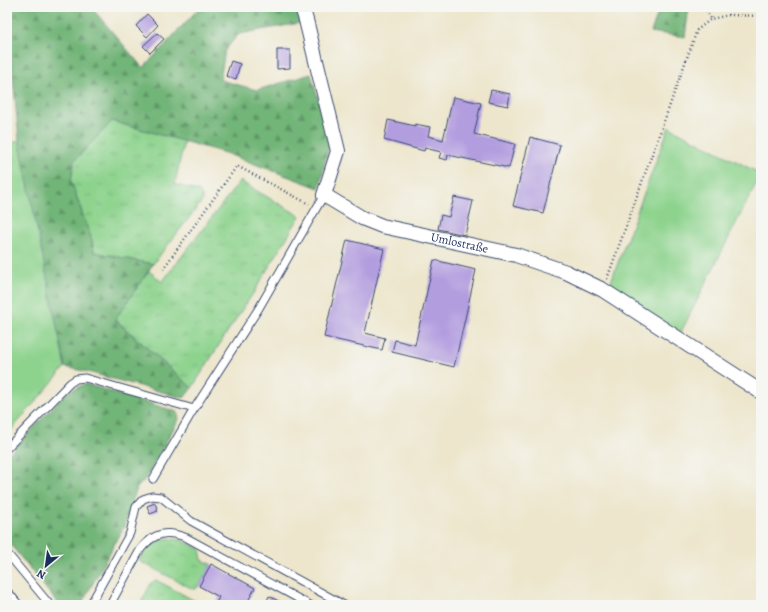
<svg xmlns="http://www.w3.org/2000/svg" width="768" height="612" font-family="Alegreya,serif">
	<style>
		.grass { fill: url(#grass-tufts); stroke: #548176 }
		.forest { fill: url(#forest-firs); stroke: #46726b }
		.green { fill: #8dd38d; stroke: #548176 }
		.building { fill: #b29ddf }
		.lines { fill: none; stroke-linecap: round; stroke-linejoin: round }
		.service-casing { stroke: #3a4a6e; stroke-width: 9 }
		.minor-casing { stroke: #3a4a6e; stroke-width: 16 }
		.path { stroke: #3a4a6e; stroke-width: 2.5; stroke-dasharray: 1 3; stroke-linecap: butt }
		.service { stroke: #fff; stroke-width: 7 }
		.minor { stroke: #fff; stroke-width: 14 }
		.labels { text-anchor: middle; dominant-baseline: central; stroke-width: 3; stroke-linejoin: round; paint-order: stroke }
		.street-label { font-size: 12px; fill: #1b2f5e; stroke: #f6f6f2 }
	</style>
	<defs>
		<pattern id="grass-tufts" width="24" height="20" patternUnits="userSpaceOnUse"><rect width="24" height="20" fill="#8dd38d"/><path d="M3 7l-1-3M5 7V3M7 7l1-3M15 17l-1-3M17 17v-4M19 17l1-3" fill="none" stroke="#79b57c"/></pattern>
		<pattern id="forest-firs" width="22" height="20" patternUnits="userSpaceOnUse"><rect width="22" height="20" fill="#72b578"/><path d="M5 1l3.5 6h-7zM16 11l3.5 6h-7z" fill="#5d9466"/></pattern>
	</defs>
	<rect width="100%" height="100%" fill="#f6f6f2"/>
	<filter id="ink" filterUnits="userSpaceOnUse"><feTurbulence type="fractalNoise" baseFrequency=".025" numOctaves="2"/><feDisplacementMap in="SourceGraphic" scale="8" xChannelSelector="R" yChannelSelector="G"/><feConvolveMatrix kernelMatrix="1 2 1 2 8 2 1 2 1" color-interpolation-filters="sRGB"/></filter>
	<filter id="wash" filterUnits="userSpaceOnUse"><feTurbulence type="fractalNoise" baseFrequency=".012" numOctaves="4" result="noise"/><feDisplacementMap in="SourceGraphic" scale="16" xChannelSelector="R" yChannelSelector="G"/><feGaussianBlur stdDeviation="0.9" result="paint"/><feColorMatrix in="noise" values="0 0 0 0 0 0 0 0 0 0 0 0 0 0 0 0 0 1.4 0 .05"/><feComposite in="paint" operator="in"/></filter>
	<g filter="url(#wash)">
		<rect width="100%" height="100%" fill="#ede6cc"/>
		<g class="grass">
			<polygon points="112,121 184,141 175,184 200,192 203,200 153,264 94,252 92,241 71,181 74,161"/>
			<polygon points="240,181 300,216 254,292 226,334 192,388 115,319 149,271 162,282"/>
			<path d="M168,538l13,2 19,9 2,11 9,4 -12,22 -3,3h-3l-54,-28c6,-13 15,-20 29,-23z"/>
			<polygon points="156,580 197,602 200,605 140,605 151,583"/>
		</g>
		<g class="forest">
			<polygon points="7,7 91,7 143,68 200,7 295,7 300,23 239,34 225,50 220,80 257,90 311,74 330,141 319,188 225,153 112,121 74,161 71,181 92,241 94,252 153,264 115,320 192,388 184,398 84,371 65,367 19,140 10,47 7,48"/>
			<polygon points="660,7 689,7 685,37 651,32"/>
			<polygon points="85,384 168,409 177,412 179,419 146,478 137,488 131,505 125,525 81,605 59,605 7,540 7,456 66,393"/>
		</g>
		<g class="green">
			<polygon points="669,127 761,174 680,334 613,291 610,284"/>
			<polygon points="19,140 65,367 7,435 7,146"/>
		</g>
		<g id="blocks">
			<g class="building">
				<polygon points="147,14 158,25 147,37 136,26"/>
				<polygon points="157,33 164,39 150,53 143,46"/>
				<polygon points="277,50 290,50 290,68 277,69"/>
				<polygon points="231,61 240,64 236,79 226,76"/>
				<polygon points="491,90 510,94 508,106 488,102"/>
				<polygon points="453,97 481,103 474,134 515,144 509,168 448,155 447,160 439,158 441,152 425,148 424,151 384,140 388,120 415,126 415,124 430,127 428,136 443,140"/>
				<polygon points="530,137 560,145 543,213 513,206"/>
				<polygon points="454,197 473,201 465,235 438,229 441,215 449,217"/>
				<polygon points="347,240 384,249 365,333 385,338 382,350 324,337"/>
				<polygon points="434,260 476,270 454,367 392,352 395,340 415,345"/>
				<polygon points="155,503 158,511 150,514 147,506"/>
				<polygon points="211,564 255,588 246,605 215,605 219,597 199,586"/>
				<polygon points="269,596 286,605 265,605"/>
			</g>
		</g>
	</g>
	<g filter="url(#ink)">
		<use href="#blocks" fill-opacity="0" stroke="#3a4a6e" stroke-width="1"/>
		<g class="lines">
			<g class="service-casing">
				<g id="service">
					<polyline points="7,448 70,383 76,379 85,378 194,409"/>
					<polyline points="153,479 194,409 259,308 324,195"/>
					<polyline points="7,553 50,605"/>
					<polyline points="7,591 19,605"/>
					<polyline points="90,605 130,533 136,507 143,499 152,496 161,497 191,521 344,605"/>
					<path d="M110,605l30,-55c14,-18 27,-20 47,-12l123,67"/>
				</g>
			</g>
			<g class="minor-casing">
				<g id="minor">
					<path id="s1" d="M302,7l4,13 32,131 -14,44 38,23 20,8 134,29 50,17 37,18 158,102"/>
				</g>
			</g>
			<g class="path">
				<polyline points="704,7 711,19"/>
				<polyline points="163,269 237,166 309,204"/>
				<polyline points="607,279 697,30 711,19 729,15 761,16"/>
			</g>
			<use href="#service" class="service"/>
			<use href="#minor" class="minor"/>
		</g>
	</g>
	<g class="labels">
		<g class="street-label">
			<text stroke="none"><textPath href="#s1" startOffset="340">Umlostraße</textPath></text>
		</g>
	</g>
	<rect width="768" height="612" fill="none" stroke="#f6f6f2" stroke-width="24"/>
	<g transform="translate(46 566) rotate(209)" stroke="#f6f6f2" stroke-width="3" paint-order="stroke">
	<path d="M0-3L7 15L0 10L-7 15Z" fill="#1b2f5e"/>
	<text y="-6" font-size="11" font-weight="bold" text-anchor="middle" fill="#1b2f5e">N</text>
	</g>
</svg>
